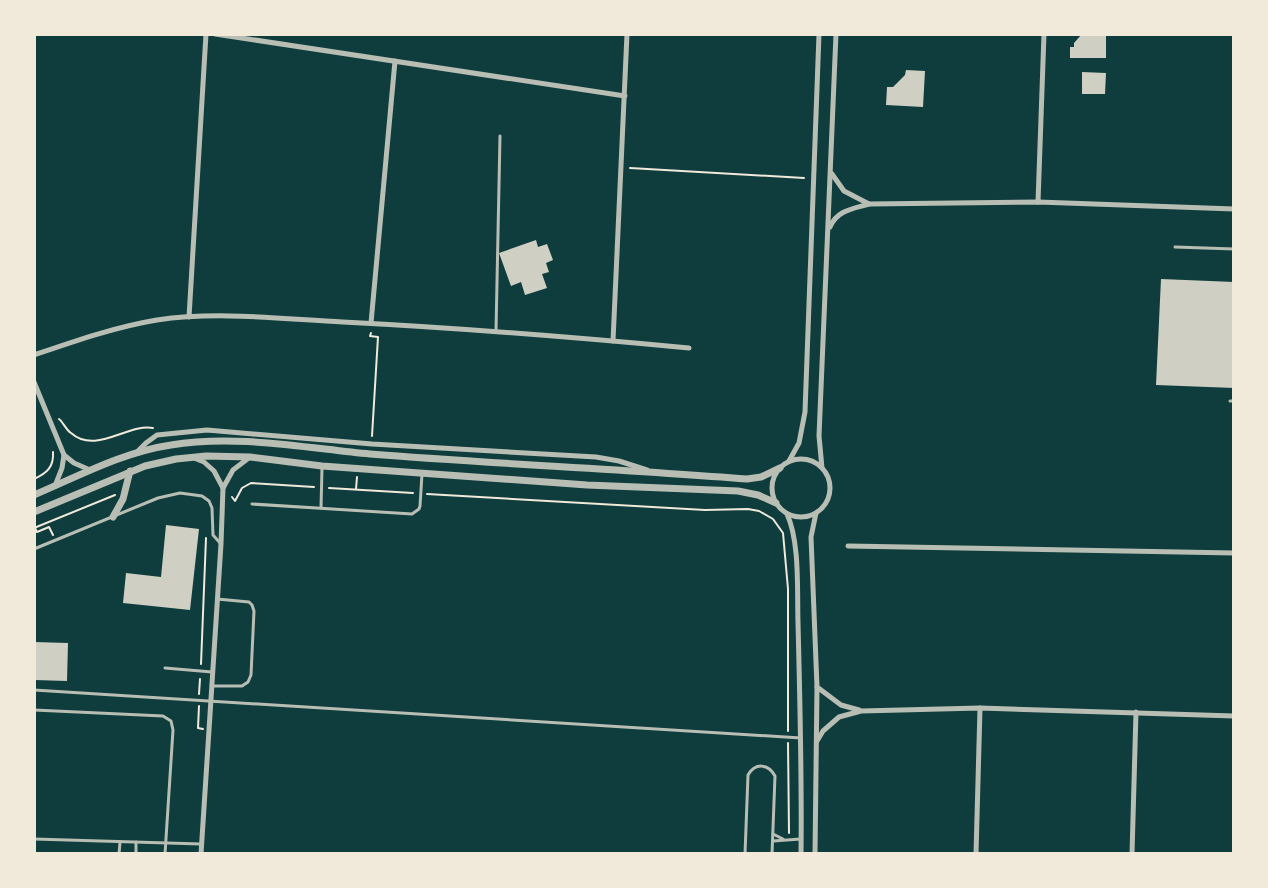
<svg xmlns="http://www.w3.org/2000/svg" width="1268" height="888" font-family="Arial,sans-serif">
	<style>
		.building { fill: #cfcfc3 }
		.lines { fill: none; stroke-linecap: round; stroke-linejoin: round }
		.path { stroke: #f1e9da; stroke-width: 2 }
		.service { stroke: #b8beb3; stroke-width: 3 }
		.minor { stroke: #b8beb3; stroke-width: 5 }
		.tertiary { stroke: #b8beb3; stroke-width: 7 }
	</style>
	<rect width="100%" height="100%" fill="#0f3d3e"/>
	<g class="building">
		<polygon points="1082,34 1106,34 1106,58 1070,58 1070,47 1074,47 1074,43"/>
		<polygon points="906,70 925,71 923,107 886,105 887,87 893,87 905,75"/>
		<polygon points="1082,72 1106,73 1105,94 1082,94"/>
		<polygon points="536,240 538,247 547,244 553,260 546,263 549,272 542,274 547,288 525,295 521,282 511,286 499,253"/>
		<polygon points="1161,279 1234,282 1234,388 1156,385"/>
		<polygon points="166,525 199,529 190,610 123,603 126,573 161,577"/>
		<polygon points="34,642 68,643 67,681 34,680"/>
	</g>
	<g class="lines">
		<g class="path">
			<polyline points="630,168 804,178"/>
			<polyline points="371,333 370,336 378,337 372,436"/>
			<path d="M59,419c4,3 7,11 12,14 25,22 57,-10 82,-5"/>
			<path d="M34,479c13,-6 20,-12 19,-27"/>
			<polyline points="329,488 413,493"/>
			<polyline points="356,489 357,477"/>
			<polyline points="427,494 705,510 748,509 759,511 773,519 783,533 788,589 788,731"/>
			<polyline points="232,497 235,501 242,488 251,483 314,487"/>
			<polyline points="34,526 37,532 49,527 53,535"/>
			<polyline points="34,528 115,495"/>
			<polyline points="201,664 206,538"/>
			<polyline points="199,694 200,679"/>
			<polyline points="199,706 198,728 203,729"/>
			<polyline points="788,743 789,833"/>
		</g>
		<g class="service">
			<polyline points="1175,247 1234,249"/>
			<polyline points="496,331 500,136"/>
			<polyline points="1230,401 1234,401"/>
			<polyline points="252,504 412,514 419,509 420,506 422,474"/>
			<polyline points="321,508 322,468"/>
			<polyline points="34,549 158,498 180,493 202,496 209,501 212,508 213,535 221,544"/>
			<polyline points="165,668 212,672"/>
			<polyline points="213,686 242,686 248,682 251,675 254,611 252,605 249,602 217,599"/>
			<polyline points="34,690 801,738"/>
			<polyline points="34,710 163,716 171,721 173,730 165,854"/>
			<polyline points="773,834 783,839"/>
			<polyline points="34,839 201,844"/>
			<polyline points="773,841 801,839"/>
			<polyline points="119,854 120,842"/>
			<polyline points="136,854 136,842"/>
			<path d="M745,854l3,-79c7,-12 20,-12 27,1l-3,78"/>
		</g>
		<g class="minor">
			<polyline points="215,34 625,96"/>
			<polyline points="832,174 844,191 869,204"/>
			<polyline points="1038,202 1044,34"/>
			<path d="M830,227c7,-17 23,-18 39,-23l169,-2 196,7"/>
			<polyline points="189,317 206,34"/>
			<polyline points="371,323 395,61"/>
			<polyline points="613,341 627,34"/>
			<path d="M34,355c41,-14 81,-28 123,-35 61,-9 125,-1 186,2 116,6 231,15 346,26"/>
			<polyline points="34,382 64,455 74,463 90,470"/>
			<polyline points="136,453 146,443 157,435 207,430 372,444 596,457 619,461 647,470"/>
			<polyline points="194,458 204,462 214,471 223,488 221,544 201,854"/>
			<circle cx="801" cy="488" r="29"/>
			<polyline points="789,461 799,443 805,412 819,34"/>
			<polyline points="822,468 819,436 836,34"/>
			<polyline points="55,486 62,468 64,455"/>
			<polyline points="223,488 233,470 250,457"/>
			<path d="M787,514c13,28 10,77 11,109 2,77 4,154 3,231"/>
			<polyline points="848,546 1234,553"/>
			<polyline points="817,687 841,705 859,710"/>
			<polyline points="817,741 823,731 839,717 861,711 980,708 1234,716"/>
			<polyline points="815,854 817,687 811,537 816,513"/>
			<polyline points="976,854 980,708"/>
			<polyline points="1132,854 1136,712"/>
		</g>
		<g class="tertiary">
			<path d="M34,495c45,-19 89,-43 137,-50 64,-11 135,3 199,9 126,10 252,15 377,25l14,-2 19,-9"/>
			<polyline points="34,512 145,466 176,459 206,456 250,457 322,466 587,485 738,491 758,495 776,503"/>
			<polyline points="113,517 123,499 130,471"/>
		</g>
	</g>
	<rect width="1268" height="888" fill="none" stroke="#f1e9da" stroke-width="72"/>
</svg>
